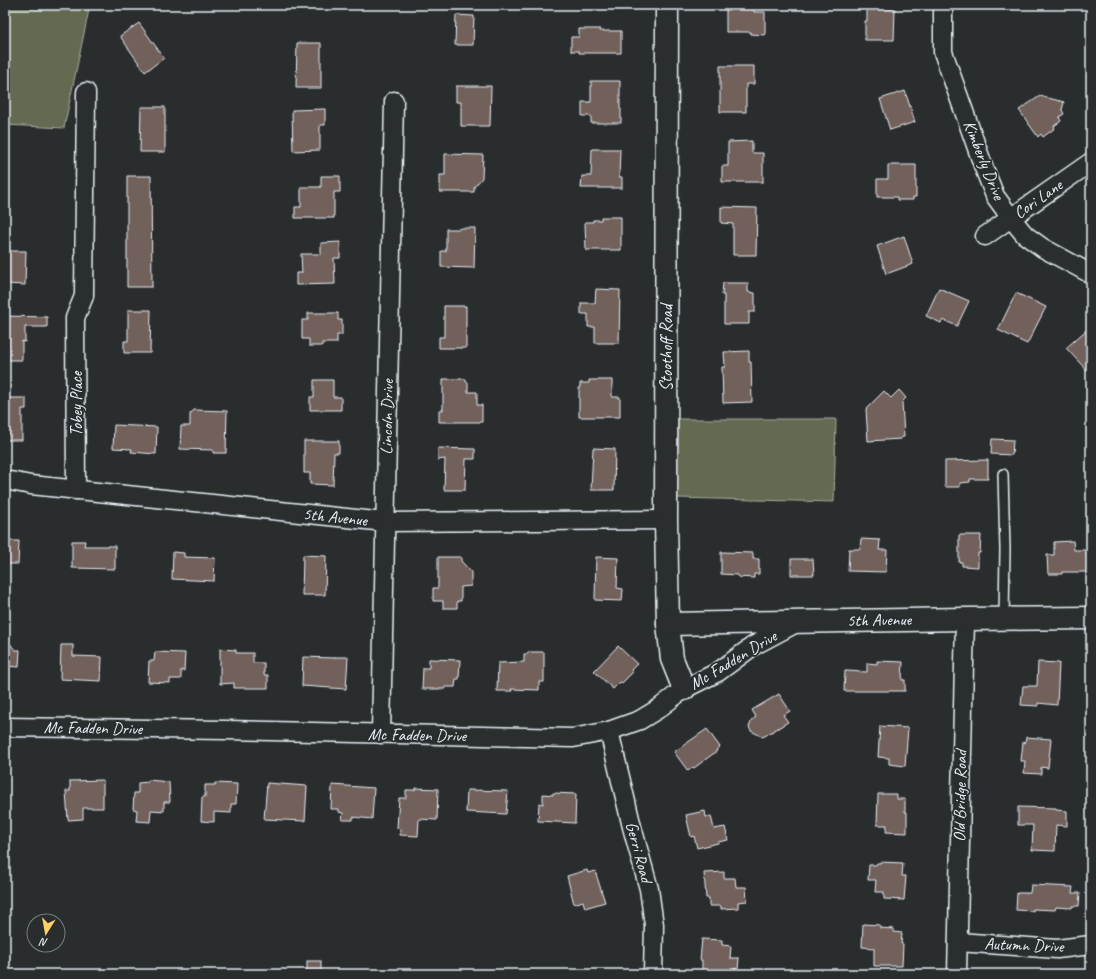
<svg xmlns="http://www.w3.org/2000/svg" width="1096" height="979" font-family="Caveat,sans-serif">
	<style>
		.green { fill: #646b51; stroke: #a6aea4 }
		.building { fill: #72605a; stroke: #e8f1f8 }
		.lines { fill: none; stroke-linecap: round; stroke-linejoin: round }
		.lane-casing { stroke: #e8f1f8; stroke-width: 12 }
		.street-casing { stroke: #e8f1f8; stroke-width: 21 }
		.secondary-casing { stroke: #e8f1f8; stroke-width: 25 }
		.lane { stroke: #2a2d2e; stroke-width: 9 }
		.street { stroke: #2a2d2e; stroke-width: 18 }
		.secondary { stroke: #2a2d2e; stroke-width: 22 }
		.labels { text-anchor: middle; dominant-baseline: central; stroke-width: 3.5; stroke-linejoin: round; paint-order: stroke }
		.street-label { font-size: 17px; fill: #e8f1f8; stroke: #2a2d2e }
	</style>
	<rect width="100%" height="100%" fill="#2a2d2e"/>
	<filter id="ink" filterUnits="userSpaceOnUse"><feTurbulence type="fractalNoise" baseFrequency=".025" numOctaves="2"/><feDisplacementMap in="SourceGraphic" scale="8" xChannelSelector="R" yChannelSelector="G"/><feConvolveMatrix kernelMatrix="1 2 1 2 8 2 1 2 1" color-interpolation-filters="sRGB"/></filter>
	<g filter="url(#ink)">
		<g class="green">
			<polygon points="5,5 90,5 64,128 5,125"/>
			<polygon points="678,419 836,419 834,502 677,498"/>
		</g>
		<g class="building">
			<polygon points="726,5 754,5 754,12 765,12 765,35 751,34 751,32 726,32"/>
			<polygon points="867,8 895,8 894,40 865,40 865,21 867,21"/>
			<polygon points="456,15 474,16 473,45 455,45"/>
			<polygon points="139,23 164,58 145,72 120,36"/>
			<polygon points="579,29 600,29 600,31 621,31 621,53 579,53 579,51 571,51 571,37 579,37"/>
			<polygon points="297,43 321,43 321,88 296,88"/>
			<polygon points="720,66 754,66 754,84 746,84 746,112 720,112"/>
			<polygon points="591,81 620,81 620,109 621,109 621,123 591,123 591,116 582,116 582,102 591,102"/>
			<polygon points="456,86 491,86 490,126 461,126 461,102 456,102"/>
			<polygon points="905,91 915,122 890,130 880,99"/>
			<polygon points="1040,96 1064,102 1062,110 1064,114 1059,117 1061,121 1054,126 1055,128 1043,137 1041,134 1038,137 1019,110"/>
			<polygon points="141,107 165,107 165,152 140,152"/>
			<polygon points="325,109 325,125 320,125 320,150 293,151 292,110"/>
			<polygon points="752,141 752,153 763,153 763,182 722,182 722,166 728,166 728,142"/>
			<polygon points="592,149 620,149 619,177 622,177 622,188 581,188 582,176 591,176"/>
			<polygon points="445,154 483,155 482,178 474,187 474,192 440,192 440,175 445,175"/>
			<polygon points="888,165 916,165 916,197 913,197 913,200 897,200 897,197 877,197 877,179 888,179"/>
			<polygon points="127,176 151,176 152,287 127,287"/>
			<polygon points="321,176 340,176 340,192 334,192 334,218 295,218 295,207 301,207 301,187 321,187"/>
			<polygon points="721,207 757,208 756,255 733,255 733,224 721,223"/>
			<polygon points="601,217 621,217 621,250 586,250 585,222 593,222 593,220 601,220"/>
			<polygon points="461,228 475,228 474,268 441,267 441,251 446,251 446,229 459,229"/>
			<polygon points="904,236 913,264 886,274 877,246"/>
			<polygon points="340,242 340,258 334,258 335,284 296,285 296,273 302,273 301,254 321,254 321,243"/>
			<polygon points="5,251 26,251 25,285 5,284"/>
			<polygon points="723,283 748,283 748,292 755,293 755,312 749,312 749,324 724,324 724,295 722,295"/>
			<polygon points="939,288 969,301 957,326 943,320 941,323 926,316"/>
			<polygon points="596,289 620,290 619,343 595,343 595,327 588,327 588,314 581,314 581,303 595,303"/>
			<polygon points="1016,293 1046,307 1027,344 998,330"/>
			<polygon points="444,306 466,306 466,348 439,348 439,337 444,337"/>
			<polygon points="128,310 151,310 150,353 124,353 124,341 128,341"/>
			<polygon points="308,313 338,313 338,320 342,320 342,335 337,335 337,343 322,343 322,346 309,346 309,339 302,339 302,320 308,320"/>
			<polygon points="5,316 47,317 47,327 25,327 25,342 22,341 22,360 5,360"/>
			<polygon points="1091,326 1091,375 1066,348"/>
			<polygon points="749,351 749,362 751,362 752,402 723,403 722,367 725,367 724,352"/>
			<polygon points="443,379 466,379 466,382 468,382 468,392 477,392 477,405 482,405 482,422 439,422 439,410 443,410"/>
			<polygon points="314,380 333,380 333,397 341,397 341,410 310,410 310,397 314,397"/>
			<polygon points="589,380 612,380 612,397 620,397 620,417 579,417 579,387 580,387 580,383 589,383"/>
			<polygon points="899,390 906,398 902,402 904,437 901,437 901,439 868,441 866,409 884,391 891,398"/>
			<polygon points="5,398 26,398 26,409 22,409 22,440 5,440"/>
			<polygon points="194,410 227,411 226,453 213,453 213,450 180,449 181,426 190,426 190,414"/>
			<polygon points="114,425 157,427 156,454 131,452 132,449 113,448"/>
			<polygon points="992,439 1013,440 1012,455 991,454"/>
			<polygon points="304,441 339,441 339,453 334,453 333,485 310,484 310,473 304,473"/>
			<polygon points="438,448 475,449 475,459 466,459 465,490 444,490 445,459 438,460"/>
			<polygon points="593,448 615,449 614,490 591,490"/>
			<polygon points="988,460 988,479 970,479 970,482 960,483 960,487 945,487 945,461"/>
			<polygon points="959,535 981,535 980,553 978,553 978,567 962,566 962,562 959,562"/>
			<polygon points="861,539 880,540 879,550 887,550 886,572 848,571 849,549 860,549"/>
			<polygon points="5,541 19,541 18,564 5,564"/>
			<polygon points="72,541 85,541 84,546 115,546 115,569 72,568"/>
			<polygon points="1073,541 1074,550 1085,550 1085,552 1091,552 1091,572 1062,572 1062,574 1048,574 1047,555 1054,555 1054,542"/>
			<polygon points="173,552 184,553 184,557 215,558 214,581 172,579"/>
			<polygon points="721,552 753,553 753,559 759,559 759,574 754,574 754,578 738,577 738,575 721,574"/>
			<polygon points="303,555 326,556 325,595 302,595"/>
			<polygon points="438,557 461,557 461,561 471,572 471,586 461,587 461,601 457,601 457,608 443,608 443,601 433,601 433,588 438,588"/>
			<polygon points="596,557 618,558 617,588 623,589 622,601 595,600"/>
			<polygon points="791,559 813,559 814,575 791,575"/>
			<polygon points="5,637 15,650 20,650 19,667 5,666"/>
			<polygon points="61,645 73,645 73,656 102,657 101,681 60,679"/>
			<polygon points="618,646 637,664 631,670 633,672 622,683 620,682 613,689 594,671"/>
			<polygon points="220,649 236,650 236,653 253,653 253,663 264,663 264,675 268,675 268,688 234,688 234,683 220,684"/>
			<polygon points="155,652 185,653 184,671 181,670 181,679 170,679 170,683 148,682 149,661 154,661"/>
			<polygon points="528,652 544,652 544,682 539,682 539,690 511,689 512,691 497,691 498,663 524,662 524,654 528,654"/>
			<polygon points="303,657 335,658 335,657 348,657 346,689 302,686"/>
			<polygon points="429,659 460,660 459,679 456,679 455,687 445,687 445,689 422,689 423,668 429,668"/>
			<polygon points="877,661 903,662 902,680 905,680 905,691 844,691 845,671 867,672 867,663 877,664"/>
			<polygon points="1038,662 1059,663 1057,705 1038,703 1038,706 1021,705 1023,686 1037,686"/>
			<polygon points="779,694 790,711 783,715 788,722 763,737 751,731 749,727 752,720 756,717 752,710"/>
			<polygon points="880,726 908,728 905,766 889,764 889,758 878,757"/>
			<polygon points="707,729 720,747 716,750 717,751 694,768 693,767 688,771 674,752"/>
			<polygon points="1026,737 1051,739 1048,768 1041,767 1041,774 1024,773 1025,761 1021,761 1023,742 1025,743"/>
			<polygon points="103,780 103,808 83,808 83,819 68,820 66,791 70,791 70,781"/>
			<polygon points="148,780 169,782 170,802 164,802 164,811 151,810 150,822 136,821 137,810 133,809 134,793 138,793 138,783 148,782"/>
			<polygon points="215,783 237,784 236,804 231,804 231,813 214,812 214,822 201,821 202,797 205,797 205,785 215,785"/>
			<polygon points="267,783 307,786 305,821 264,819"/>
			<polygon points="332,785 374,788 372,819 353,817 353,820 342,820 343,813 339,812 339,809 331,809"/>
			<polygon points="415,788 438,789 437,820 419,819 418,836 400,835 400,829 397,828 399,798 406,798 406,790 415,790"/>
			<polygon points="467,790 508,791 506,814 466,812"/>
			<polygon points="553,793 576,794 575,823 538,821 539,803 543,804 543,794 553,795"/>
			<polygon points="878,794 897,794 897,799 905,799 905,812 907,812 907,833 886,832 887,825 877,825"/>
			<polygon points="1018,807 1056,808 1056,810 1067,811 1067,826 1056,825 1055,851 1032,850 1033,825 1018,825"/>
			<polygon points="705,811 706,817 711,816 714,829 725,827 728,840 718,842 718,843 697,848 694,836 691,837 686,815"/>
			<polygon points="880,862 903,863 902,876 906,876 904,900 884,899 884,892 875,892 876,880 868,880 869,865 876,865 877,863 880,863"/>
			<polygon points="587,870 588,873 595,871 605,902 585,908 583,901 574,904 567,876"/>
			<polygon points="724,872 724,878 735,878 736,887 746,887 747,901 738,902 738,908 721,909 721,906 709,906 709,898 706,898 704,873"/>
			<polygon points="1031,885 1073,887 1072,893 1080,893 1079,906 1072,906 1072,908 1056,907 1055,910 1033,909 1033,911 1016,910 1017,893 1030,893"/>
			<polygon points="863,924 880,925 880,928 894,929 894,932 902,933 901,944 903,944 902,966 874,966 874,948 862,947"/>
			<polygon points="702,939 722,940 722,945 731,946 730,958 739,958 738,969 731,969 731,974 710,974 710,971 702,971 702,960 700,960"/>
			<rect x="307" y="961" width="14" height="13"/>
		</g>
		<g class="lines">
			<g class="lane-casing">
				<polyline id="lane" points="1003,474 1005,549 1004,619"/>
			</g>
			<g class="street-casing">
				<g id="street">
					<polyline points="943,5 943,52 984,168 995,196 1011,218 1025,235 1043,248 1091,274"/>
					<polyline points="985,236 1091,162"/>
					<polyline points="5,480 31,485 385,522 666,520"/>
					<polyline points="76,490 75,318 84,296 86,92"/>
					<polyline points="5,727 226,730 573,738 609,731 640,720 658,709 684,689 718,672 753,646 798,622"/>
					<polyline points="609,731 632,827 649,889 654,925 653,974"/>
					<polyline points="381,734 394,101"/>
					<polyline points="958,942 1057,949 1091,945"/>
					<polyline points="957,974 965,619"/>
				</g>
			</g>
			<g class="secondary-casing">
				<g id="secondary">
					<polyline points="667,5 666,520 668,624 672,659 684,689"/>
					<polyline points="668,624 965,619 1091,618"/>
				</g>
			</g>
			<use href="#lane" class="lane"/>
			<use href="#street" class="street"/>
			<use href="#secondary" class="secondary"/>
		</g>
	</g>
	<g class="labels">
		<g class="street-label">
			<text transform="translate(984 160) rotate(68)">Kimberly Drive</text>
			<text transform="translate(1038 199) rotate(-35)">Cori Lane</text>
			<text transform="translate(666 348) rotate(-90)">Stoothoff Road</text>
			<text transform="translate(76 404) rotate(-90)">Tobey Place</text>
			<text transform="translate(387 417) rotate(-89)">Lincoln Drive</text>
			<text transform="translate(335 517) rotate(6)">5th Avenue</text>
			<text transform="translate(879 620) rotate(-1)">5th Avenue</text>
			<text transform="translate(733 660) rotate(-31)">Mc Fadden Drive</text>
			<text transform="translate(93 728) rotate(1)">Mc Fadden Drive</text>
			<text transform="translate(417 735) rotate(1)">Mc Fadden Drive</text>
			<text transform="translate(960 796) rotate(-89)">Old Bridge Road</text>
			<text transform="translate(639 852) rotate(75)">Gerri Road</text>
			<text transform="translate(1024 945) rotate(2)">Autumn Drive</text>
		</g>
	</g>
	<rect width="1096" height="979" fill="none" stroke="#2a2d2e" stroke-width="20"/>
	<rect x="10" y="10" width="1076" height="959" fill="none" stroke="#e8f1f8" stroke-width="1.5" filter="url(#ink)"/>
	<g transform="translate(46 933) rotate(191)"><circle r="19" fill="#2a2d2e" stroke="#767b7f"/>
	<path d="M0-3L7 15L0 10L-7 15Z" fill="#ffd166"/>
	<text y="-6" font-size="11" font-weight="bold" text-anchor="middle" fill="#e8f1f8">N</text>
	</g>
</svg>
